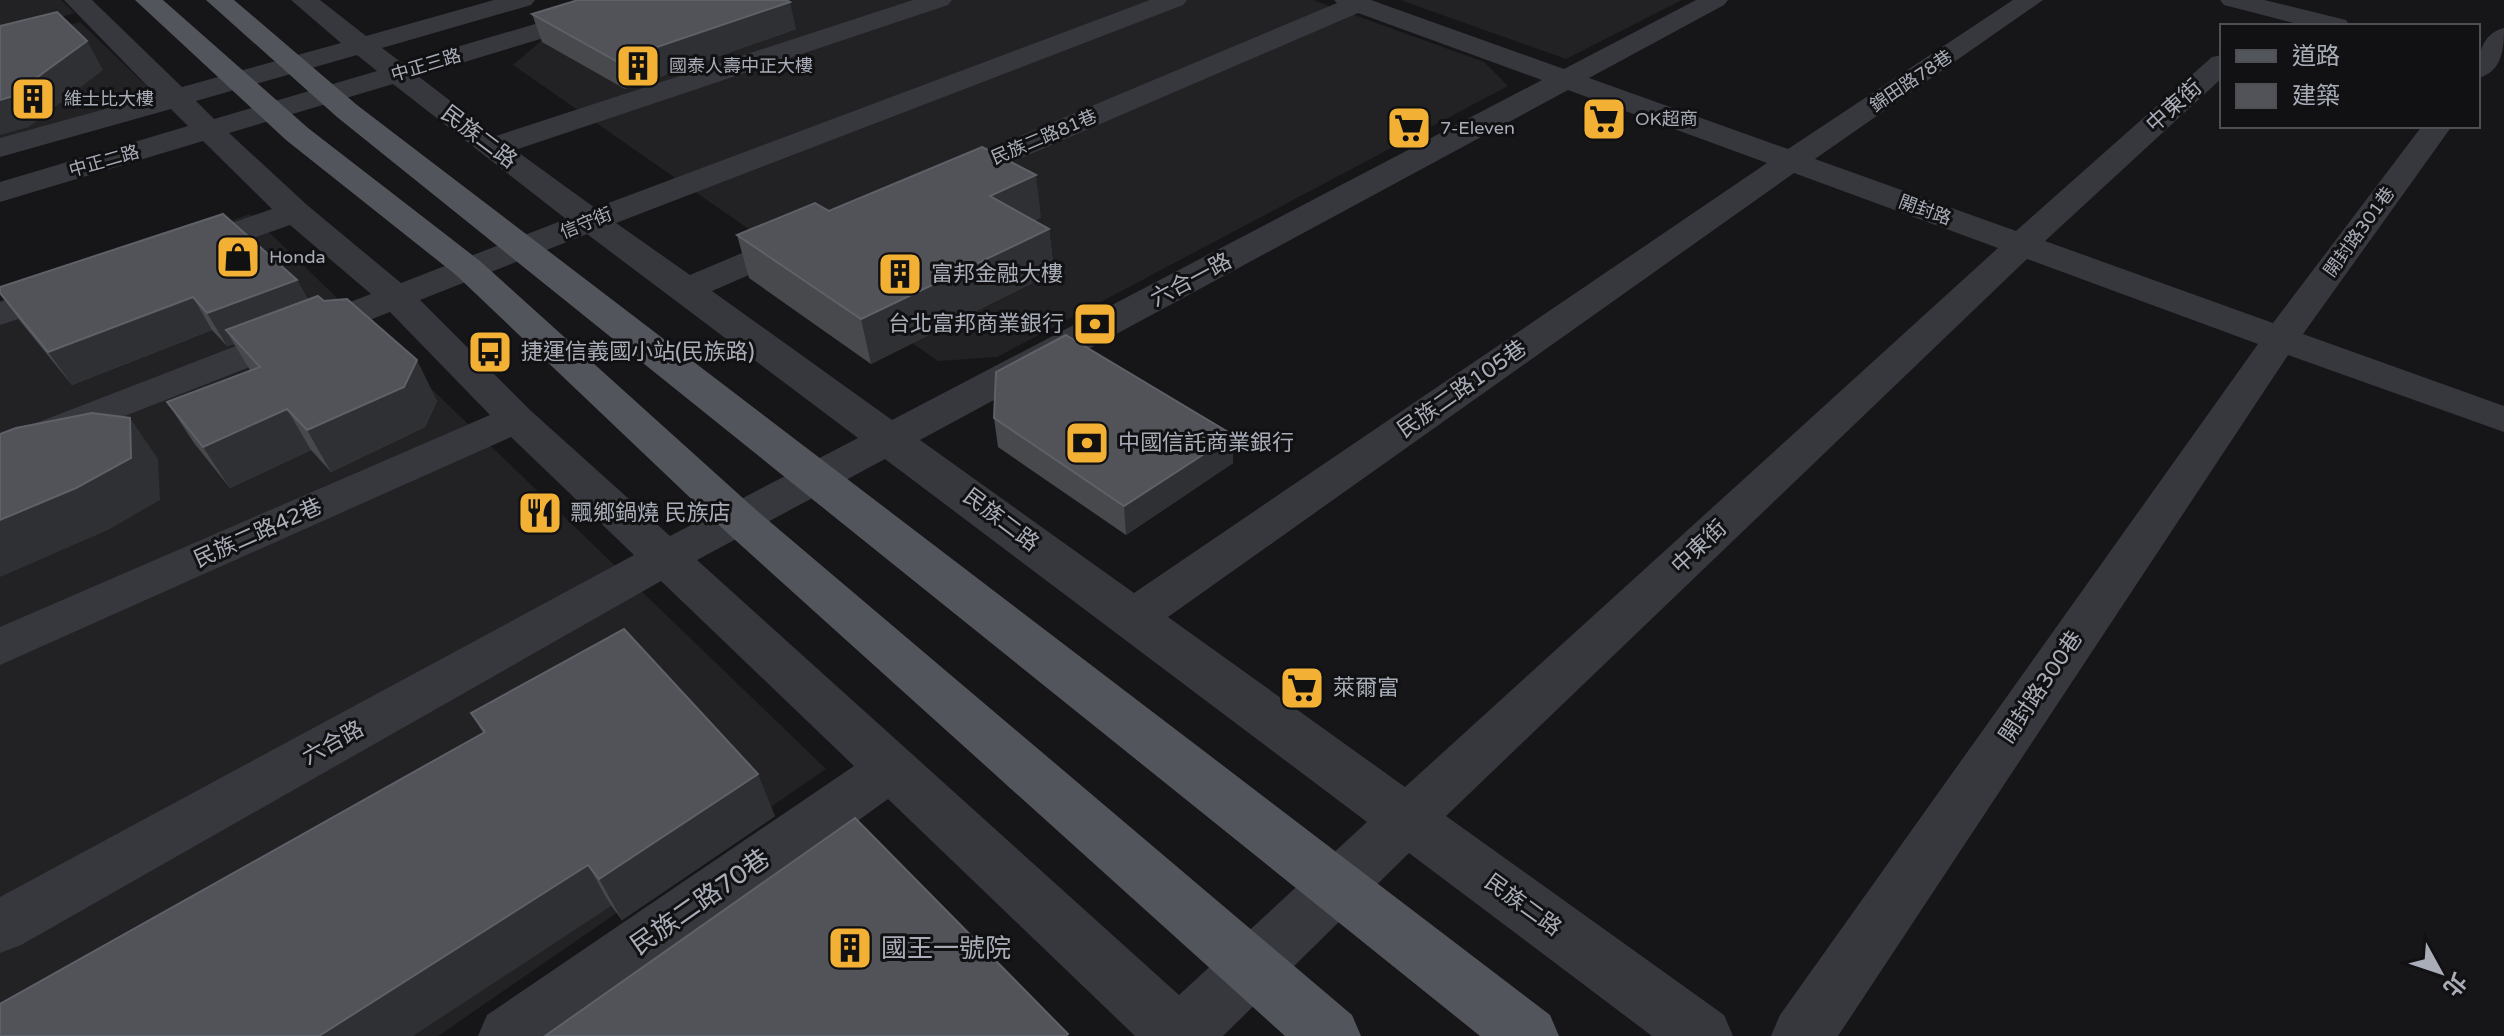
<svg xmlns="http://www.w3.org/2000/svg" width="2504" height="1036" font-family="'Varela Round','Noto Sans TC',sans-serif">
	<style>
		.built { fill: #222225 }
		.lines { fill: none; stroke-linecap: round; stroke-linejoin: round }
		.minor { fill: #37383d; fill-rule: evenodd }
		.major { fill: #53555c; fill-rule: evenodd }
		.wall { fill: #47494d }
		.shaded-wall { fill: #2f3033 }
		.building { fill: #525359; stroke: #5f6168; stroke-width: 2 }
		.labels { text-anchor: middle; dominant-baseline: central; stroke-width: 6; stroke-linejoin: round; paint-order: stroke }
		.far-street-label { font-size: 18px; fill: #a8adb8; stroke: #111113 }
		.far-poi-label { font-size: 18px; fill: #a8adb8; stroke: #111113; text-anchor: start }
		.street-label { font-size: 22px; fill: #a8adb8; stroke: #111113 }
		.poi-label { font-size: 22px; fill: #a8adb8; stroke: #111113; text-anchor: start }
		.near-street-label { font-size: 26px; fill: #a8adb8; stroke: #111113 }
		.near-poi-label { font-size: 26px; fill: #a8adb8; stroke: #111113; text-anchor: start }
	</style>
	<rect width="100%" height="100%" fill="#161618"/>
	<g class="built">
		<polygon points="0,0 61,0 75,13 0,34"/>
		<polygon points="666,0 1313,0 1484,62 1508,86 997,357 938,361 513,65 548,35"/>
		<polygon points="1400,0 1682,0 1566,59"/>
		<polygon points="80,22 158,97 0,141 0,45"/>
		<polygon points="250,214 826,769 438,1036 0,1036 0,301"/>
	</g>
	<g class="lines">
		<g class="minor">
			<path d="M64,0h28l90,87 159,-44 -50,-43h29l46,36 128,-36h41l-4,5 -149,43 20,15 215,-63h40l-4,5 -235,71 78,60 417,-136h39l-4,5 -433,145 80,58 555,-208h37l-4,5 -567,218 74,52 97,-41 12,-3 12,3 5,7 -5,7 -99,43 180,129 650,-340 -184,-67 -404,174 -11,3 -11,-3 -5,-7 5,-7 405,-170 -3,-3h37l193,69 132,-69h32l-4,5 -135,73 199,71 225,-149h30l-228,159 201,72 196,-174 10,-2v23l-177,163 228,82 149,-197h30l-149,208 201,72v26l-216,-77 -450,681h-67l9,-21 478,-671 -231,-85 -581,557 278,199 9,21h-81l-243,-183 -186,183h-88l-247,-237 -328,237h-82l9,-21 367,-249 -193,-185 -640,364 -21,8v-56l634,-342 -123,-118 -511,228v-38l490,-212 -100,-103 -390,153v-28l371,-143 -81,-69 -94,33 -12,3 -12,-3 -5,-7 5,-7 100,-35 -69,-68 -203,61v-20l188,-56 -17,-17 -171,48v-19l156,-43zM357,55l20,16 -163,48 -18,-18zM393,84l173,135 -165,64 -94,-78 -78,-72zM1568,90l199,73 -633,430 -214,-153zM1794,173l204,75 -593,539 -237,-170zM587,234l271,204 -188,98 -140,-126 -110,-110zM885,459l482,363 -188,173 -482,-435z"/>
			<polygon points="2220,0 2264,0 2346,20 2350,26 2305,26 2224,5"/>
			<path d="M2504,28c0,21 -2,44 -26,50 0,-21 2,-44 26,-50z"/>
			<polygon points="70,279 83,282 88,290 83,298 0,325 0,302"/>
		</g>
		<g class="major">
			<polygon points="135,0 163,0 308,128 480,261 755,509 1352,1015 1361,1036 1285,1036 723,529 456,275 286,140"/>
			<polygon points="206,0 234,0 357,105 1550,1015 1559,1036 1480,1036 337,117"/>
		</g>
	</g>
	<g class="wall">
		<polygon points="532,14 796,29 625,89 542,42"/>
		<polygon points="829,211 1041,217 1034,221 1049,229 1054,272 871,364 749,278 737,235"/>
		<polygon points="297,280 308,300 437,401 425,427 331,472 311,450 230,488 194,443 167,402 250,370 234,344 227,346 212,330 72,385 20,321 0,294"/>
		<polygon points="994,418 1233,435 1233,463 1126,535 998,447"/>
		<polygon points="471,713 775,816 622,920 483,733"/>
	</g>
	<g class="shaded-wall">
		<polygon points="790,2 796,29 625,89 616,61"/>
		<polygon points="87,41 103,70 29,127 0,135 0,100"/>
		<polygon points="1036,175 1041,217 996,239 990,196"/>
		<polygon points="1049,229 1054,272 871,364 861,319"/>
		<polygon points="297,280 315,313 226,330 234,344 227,346 207,313"/>
		<polygon points="193,297 212,330 72,385 48,352"/>
		<polygon points="417,360 437,401 425,427 331,472 307,430"/>
		<polygon points="287,409 311,450 230,488 203,447"/>
		<polygon points="130,418 158,459 160,500 108,530 0,577 0,520"/>
		<polygon points="1233,435 1233,463 1126,535 1124,506"/>
		<polygon points="758,774 775,816 622,920 599,879"/>
		<polygon points="588,865 611,906 413,1036 319,1036"/>
	</g>
	<g class="building">
		<polygon points="578,0 786,0 790,2 616,61 532,14"/>
		<polygon points="57,12 87,41 10,97 0,100 0,26"/>
		<polygon points="982,147 1036,175 990,196 1049,229 861,319 737,235 815,203 829,211"/>
		<polygon points="223,214 297,280 207,313 193,297 48,352 0,293 0,287"/>
		<polygon points="318,296 324,301 347,299 417,360 404,387 307,430 287,409 203,447 167,402 260,367 226,330"/>
		<polygon points="1066,335 1233,435 1124,506 994,418 996,372"/>
		<polygon points="92,413 130,418 131,458 76,488 0,520 0,434 16,428"/>
		<polygon points="624,629 758,774 599,879 588,865 319,1036 0,1036 0,1004 485,732 471,713"/>
		<polygon points="855,818 1068,1034 1066,1036 545,1036"/>
	</g>
	<defs>
		<g id="building-square" transform="scale(2.3)"><rect x="-9" y="-9" width="18" height="18" rx="4" fill="#f2b134" stroke="#111113"/><path d="M-4-6H4V6H1V3H-1V6H-4ZM-2.5-4.3h1.7v1.8h-1.7ZM.8-4.3h1.7v1.8H.8ZM-2.5-1h1.7V.8h-1.7ZM.8-1h1.7V.8H.8Z" fill="#111"/></g>
		<g id="supermarket-square" transform="scale(2.3)"><rect x="-9" y="-9" width="18" height="18" rx="4" fill="#f2b134" stroke="#111113"/><path d="M-6-5.5h2.5l.6 2H6L4.5 2H-2.5L-4.4-4H-6ZM-1.5 3.2a1.3 1.3 0 1 0 .1 0ZM3 3.2a1.3 1.3 0 1 0 .1 0Z" fill="#111"/></g>
		<g id="shop-square" transform="scale(2.3)"><rect x="-9" y="-9" width="18" height="18" rx="4" fill="#f2b134" stroke="#111113"/><path d="M-5-2.5h2.3a2.7 3.5 0 0 1 5.4 0H5L5.5 6h-11ZM-1.5-2.5h3a1.5 2.3 0 0 0-3 0Z" fill="#111"/></g>
		<g id="bank-square" transform="scale(2.3)"><rect x="-9" y="-9" width="18" height="18" rx="4" fill="#f2b134" stroke="#111113"/><path d="M-6-4H6V4H-6ZM0-2.3a2.3 2.3 0 1 0 0 4.6a2.3 2.3 0 1 0 0-4.6Z" fill="#111"/></g>
		<g id="bus-square" transform="scale(2.3)"><rect x="-9" y="-9" width="18" height="18" rx="4" fill="#f2b134" stroke="#111113"/><path d="M-5-6H5V4H4V6H2V4H-2V6H-4V4H-5ZM-3.5-4V0h7V-4ZM-3.5 1.2v1.5H-2V1.2ZM2 1.2v1.5H3.5V1.2Z" fill="#111"/></g>
		<g id="restaurant-square" transform="scale(2.3)"><rect x="-9" y="-9" width="18" height="18" rx="4" fill="#f2b134" stroke="#111113"/><path d="M-5-6h1v4h1v-4h1v4h1v-4h1v5L-1.5 .5V6h-2V.5L-5-1ZM5-6V6H3V1.5H1.5Q1.5-4 5-6Z" fill="#111"/></g>
	</defs>
	<g fill-rule="evenodd">
		<use href="#building-square" x="638" y="66"/>
		<use href="#building-square" x="33" y="99"/>
		<use href="#supermarket-square" x="1604" y="119"/>
		<use href="#supermarket-square" x="1409" y="128"/>
		<use href="#shop-square" x="238" y="257"/>
		<use href="#building-square" x="900" y="274"/>
		<use href="#bank-square" x="1095" y="324"/>
		<use href="#bus-square" x="490" y="352"/>
		<use href="#bank-square" x="1087" y="443"/>
		<use href="#restaurant-square" x="540" y="513"/>
		<use href="#supermarket-square" x="1302" y="688"/>
		<use href="#building-square" x="850" y="948"/>
	</g>
	<g class="labels">
		<g class="far-street-label">
			<text transform="translate(426 65) rotate(-17)">中正三路</text>
			<text transform="translate(1911 81) rotate(-34)">錦田路78巷</text>
			<text transform="translate(1044 137) rotate(-23)">民族二路81巷</text>
			<text transform="translate(104 161) rotate(-16)">中正二路</text>
			<text transform="translate(1925 210) rotate(20)">開封路</text>
			<text transform="translate(586 223) rotate(-22)">信守街</text>
			<text transform="translate(2359 232) rotate(-54)">開封路301巷</text>
		</g>
		<g class="far-poi-label">
			<text x="669" y="66">國泰人壽中正大樓</text>
			<text x="64" y="99">維士比大樓</text>
			<text x="1635" y="119">OK超商</text>
			<text x="1440" y="128">7-Eleven</text>
			<text x="269" y="257">Honda</text>
		</g>
		<g class="street-label">
			<text transform="translate(2174 106) rotate(-42)">中東街</text>
			<text transform="translate(479 137) rotate(37)">民族二路</text>
			<text transform="translate(1191 280) rotate(-28)">六合一路</text>
			<text transform="translate(1462 389) rotate(-35)">民族二路105巷</text>
			<text transform="translate(1001 520) rotate(37)">民族二路</text>
			<text transform="translate(258 533) rotate(-24)">民族二路42巷</text>
			<text transform="translate(1699 547) rotate(-43)">中東街</text>
			<text transform="translate(2041 687) rotate(-56)">開封路300巷</text>
			<text transform="translate(333 743) rotate(-29)">六合路</text>
			<text transform="translate(1523 905) rotate(36)">民族二路</text>
		</g>
		<g class="poi-label">
			<text x="931" y="274">富邦金融大樓</text>
			<text x="1064" y="324" text-anchor="end">台北富邦商業銀行</text>
			<text x="521" y="352">捷運信義國小站(民族路)</text>
			<text x="1118" y="443">中國信託商業銀行</text>
			<text x="571" y="513">飄鄉鍋燒 民族店</text>
			<text x="1333" y="688">萊爾富</text>
		</g>
		<g class="near-street-label">
			<text transform="translate(700 902) rotate(-35)">民族二路70巷</text>
		</g>
		<g class="near-poi-label">
			<text x="881" y="948">國王一號院</text>
		</g>
	</g>
	<rect x="2220" y="24" width="260" height="104" fill="#111113" stroke="#4d4f55" stroke-width="2"/>
	<rect x="2236" y="50" width="40" height="12" fill="#53555c" stroke="#4d4f55" stroke-width="2"/>
	<text x="2292" y="64" font-size="24" fill="#a8adb8">道路</text>
	<rect x="2236" y="84" width="40" height="24" fill="#525359" stroke="#4d4f55" stroke-width="2"/>
	<text x="2292" y="104" font-size="24" fill="#a8adb8">建築</text>
	<g transform="translate(2440 972) rotate(130)" stroke="#111113" stroke-width="6" paint-order="stroke">
	<path d="M0-6L14 30L0 20L-14 30Z" fill="#a8adb8"/>
	<text y="-12" font-size="22" font-weight="bold" text-anchor="middle" fill="#a8adb8">北</text>
	</g>
</svg>
